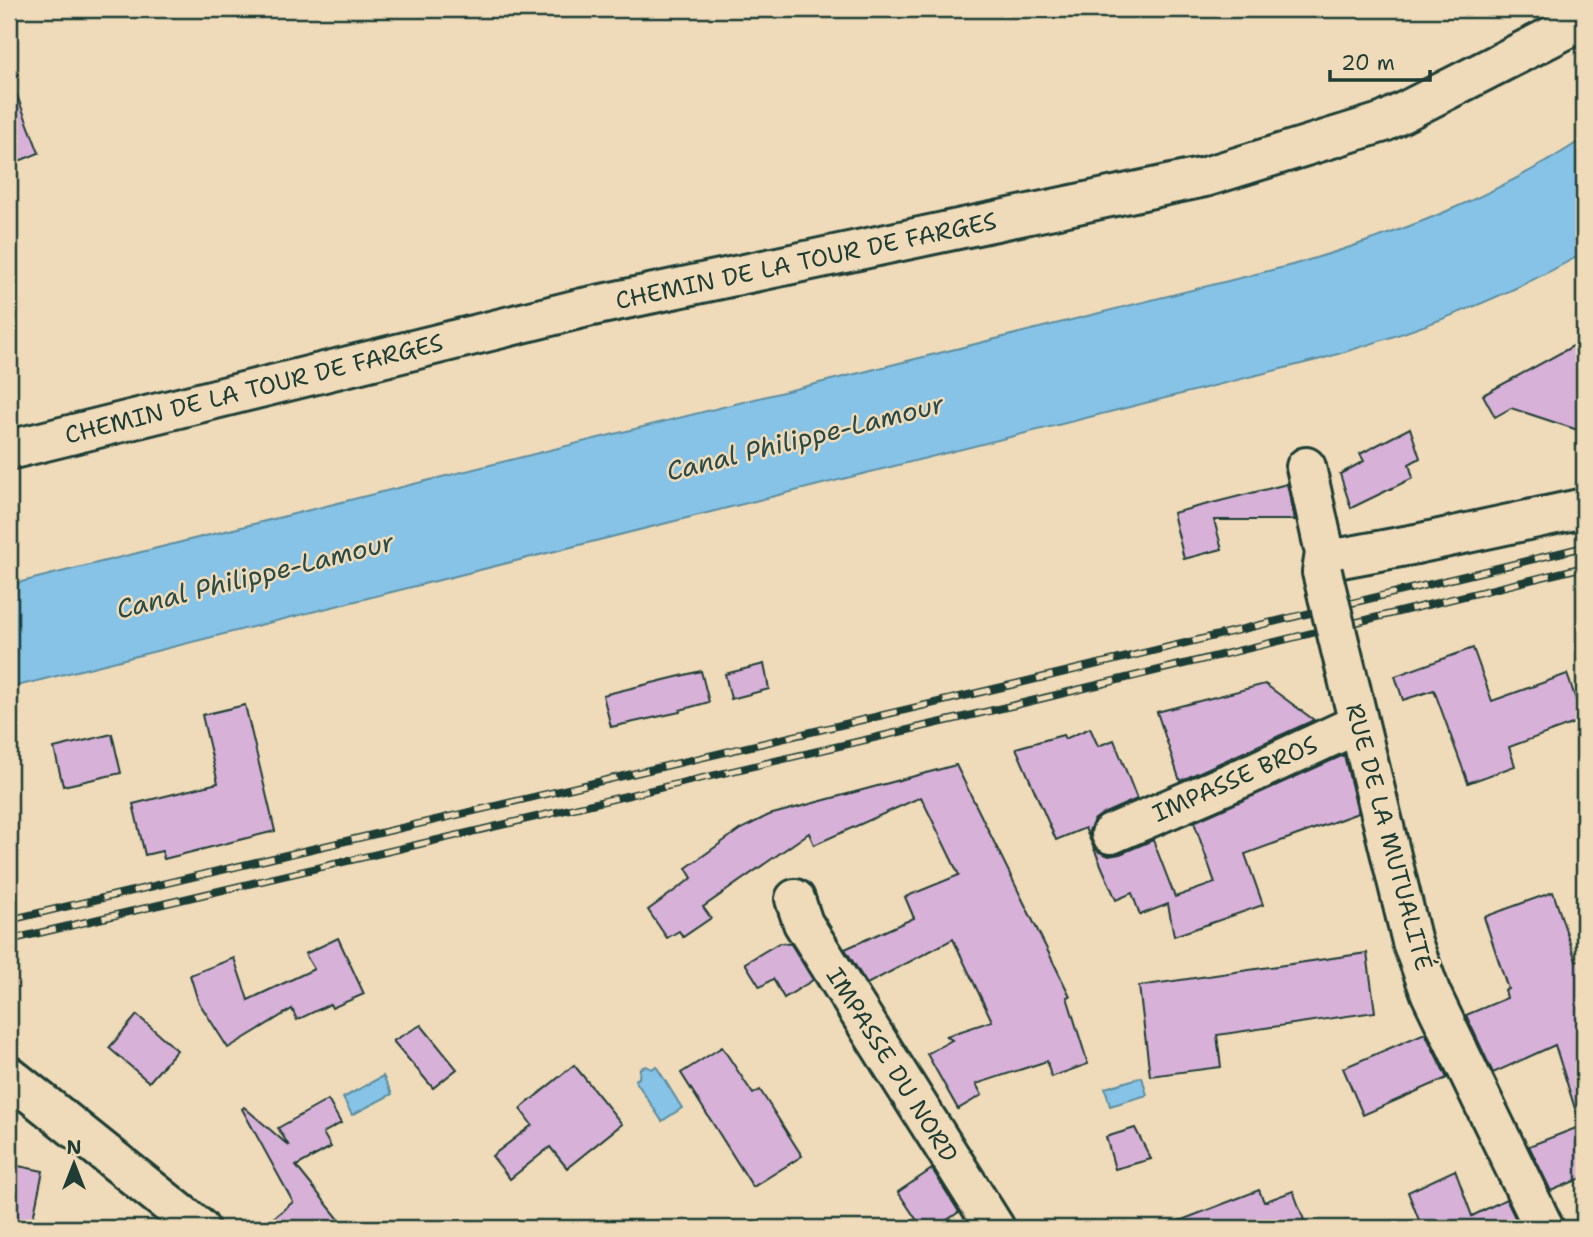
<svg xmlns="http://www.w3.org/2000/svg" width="1593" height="1237" font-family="'Shantell Sans',sans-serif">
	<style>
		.water { fill: #86c3e6; stroke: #5d8d9f; stroke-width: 2 }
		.building { fill: #d8b1d9; stroke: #1f3d34; stroke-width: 2 }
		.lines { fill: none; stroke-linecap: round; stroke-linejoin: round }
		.minor-casing { stroke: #1f3d34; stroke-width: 44 }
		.minor { stroke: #efdbb9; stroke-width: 38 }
		.rail-casing { stroke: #1f3d34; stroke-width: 8 }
		.rail { stroke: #efdbb9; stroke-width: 5; stroke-dasharray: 16; stroke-linecap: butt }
		.minor-bridge-casing { stroke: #1f3d34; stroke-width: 44; stroke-linecap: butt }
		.minor-bridge { stroke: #efdbb9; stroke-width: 38 }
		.labels { text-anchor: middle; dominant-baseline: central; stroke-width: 5; stroke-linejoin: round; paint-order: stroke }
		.street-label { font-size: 24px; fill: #1f3d34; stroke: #efdbb9 }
		.water-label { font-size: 26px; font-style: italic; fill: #294a46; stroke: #efdbb9 }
	</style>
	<rect width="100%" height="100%" fill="#efdbb9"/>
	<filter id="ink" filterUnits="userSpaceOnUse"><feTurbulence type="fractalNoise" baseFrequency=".0143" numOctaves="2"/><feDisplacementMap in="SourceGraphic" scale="14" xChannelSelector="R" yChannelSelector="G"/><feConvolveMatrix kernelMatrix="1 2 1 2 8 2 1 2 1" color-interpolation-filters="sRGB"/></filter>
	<g filter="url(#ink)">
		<g class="water">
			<path d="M1584,138v115c-85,48 -170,79 -263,106l-1312,329v-103l1283,-320c103,-30 202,-67 292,-127z"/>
			<polygon points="646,1066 652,1069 656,1066 682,1108 662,1121 635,1080 639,1078 640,1068"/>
			<polygon points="383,1076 392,1094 352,1115 343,1098"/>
			<polygon points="1142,1077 1147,1095 1110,1106 1105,1088"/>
		</g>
		<g class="building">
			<polygon points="9,80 11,80 39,153 9,165"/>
			<polygon points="1584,340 1584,432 1511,408 1495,417 1483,395"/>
			<polygon points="1410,428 1420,458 1409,464 1413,478 1351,508 1340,474 1364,461 1360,454"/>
			<polygon points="1287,484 1295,520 1214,520 1222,549 1184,559 1173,513"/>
			<polygon points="1473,648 1492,701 1567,674 1583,720 1509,747 1515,766 1468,783 1434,690 1403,700 1395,676"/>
			<polygon points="764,664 769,689 731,699 725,674"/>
			<polygon points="701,671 709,702 680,710 680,712 611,727 603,695"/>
			<polygon points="1265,684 1314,720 1180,781 1157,712"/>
			<polygon points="245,705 275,831 164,859 162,851 145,855 133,804 218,783 202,715"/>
			<polygon points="1090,728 1098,746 1114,740 1137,799 1102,814 1094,820 1089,831 1091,842 1085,828 1056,840 1016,748 1063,735 1065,739"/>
			<polygon points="112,734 121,773 63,786 54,748"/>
			<polygon points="1344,755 1358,813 1245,854 1263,905 1174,936 1168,904 1140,915 1132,893 1116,900 1092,844 1099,852 1109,856 1120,854 1153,840 1175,897 1215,883 1194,822"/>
			<polygon points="956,765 1070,996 1067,997 1088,1064 1051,1077 1047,1061 976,1084 982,1095 958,1109 927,1054 952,1040 946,1036 992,1021 953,939 867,984 845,949 914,918 905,897 959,875 921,797 814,845 809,833 703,907 711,918 683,937 679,931 667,938 648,910 692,878 686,868 739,830 769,815"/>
			<polygon points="1553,892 1576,961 1584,958 1584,1117 1578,1118 1555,1045 1493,1073 1466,1015 1507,998 1505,990 1508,989 1484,917"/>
			<polygon points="338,938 364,994 332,1008 330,1004 297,1020 292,1009 228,1048 198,1001 190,975 234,958 248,1000 314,969 305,954"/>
			<polygon points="779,943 791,944 813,980 784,998 773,979 760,987 745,963"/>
			<polygon points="1367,953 1375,1012 1217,1035 1221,1067 1150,1076 1139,986"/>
			<polygon points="137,1015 177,1050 149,1082 109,1048"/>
			<polygon points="421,1025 457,1069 433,1088 393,1041"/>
			<polygon points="1425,1033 1447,1078 1363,1115 1343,1068"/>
			<polygon points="722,1047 753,1094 760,1090 802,1156 753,1187 681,1073"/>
			<polygon points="574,1065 622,1124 567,1168 550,1147 510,1179 492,1156 532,1125 520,1109"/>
			<polygon points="328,1100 341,1123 323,1133 331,1147 296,1166 346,1228 261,1228 293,1202 242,1109 244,1107 289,1146 278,1128"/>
			<polygon points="1584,1125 1584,1177 1551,1191 1529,1146"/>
			<polygon points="1135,1128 1151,1159 1115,1169 1106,1137"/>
			<polygon points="9,1164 43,1171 31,1228 9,1228"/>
			<polygon points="932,1169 959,1212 935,1228 922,1228 898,1192"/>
			<polygon points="1455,1170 1472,1216 1506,1199 1520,1228 1422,1228 1408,1192"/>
			<polygon points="1259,1190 1264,1202 1293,1191 1307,1228 1167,1228 1166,1226"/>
		</g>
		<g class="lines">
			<g class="minor-casing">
				<g id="minor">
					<polyline points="9,450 583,308 1205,177 1384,122 1584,20"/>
					<polyline points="1306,467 1325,553 1322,572"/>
					<polyline points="1325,553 1341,558 1416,544 1584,508"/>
					<polyline points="1351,691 1412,942 1431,994 1544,1228"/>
					<polyline points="1111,834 1246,776 1358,724"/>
					<polyline points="795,899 803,923 995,1228"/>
					<polyline points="9,1076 199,1228"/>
				</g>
			</g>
			<use href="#minor" class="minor"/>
			<g class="rail-casing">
				<g id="rail">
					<polyline points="9,920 1011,685 1584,547"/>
					<polyline points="9,940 1015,705 1584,567"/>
				</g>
			</g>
			<use href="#rail" class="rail"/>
			<g class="minor-bridge-casing">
				<polyline id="minor-bridge" points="1322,572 1351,691"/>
			</g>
			<use href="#minor-bridge" class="minor-bridge"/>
		</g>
	</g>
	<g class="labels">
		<g class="street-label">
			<text transform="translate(806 261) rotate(-12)">CHEMIN DE LA TOUR DE FARGES</text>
			<text transform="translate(254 389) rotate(-14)">CHEMIN DE LA TOUR DE FARGES</text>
			<text transform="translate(1235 779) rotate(-24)">IMPASSE BROS</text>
			<text transform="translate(1389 837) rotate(75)">RUE DE LA MUTUALITÉ</text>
			<text transform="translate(892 1065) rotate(58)">IMPASSE DU NORD</text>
		</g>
		<g class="water-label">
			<text transform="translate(805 437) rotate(-14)">Canal Philippe-Lamour</text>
			<text transform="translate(255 575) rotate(-14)">Canal Philippe-Lamour</text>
		</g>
	</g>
	<rect width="1593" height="1237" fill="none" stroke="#efdbb9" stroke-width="35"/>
	<rect x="18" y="18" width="1558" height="1202" fill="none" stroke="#1f3d34" stroke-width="2.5" filter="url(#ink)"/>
	<g transform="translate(74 1164)" stroke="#efdbb9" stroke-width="5" paint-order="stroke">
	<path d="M0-5L12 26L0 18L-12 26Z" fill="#1f3d34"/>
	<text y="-10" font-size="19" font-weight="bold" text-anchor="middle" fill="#1f3d34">N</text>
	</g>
	<path d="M1330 70v10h100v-10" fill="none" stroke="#1f3d34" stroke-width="3.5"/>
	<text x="1341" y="70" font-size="21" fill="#1f3d34" stroke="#efdbb9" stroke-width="5" paint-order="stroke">20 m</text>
</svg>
